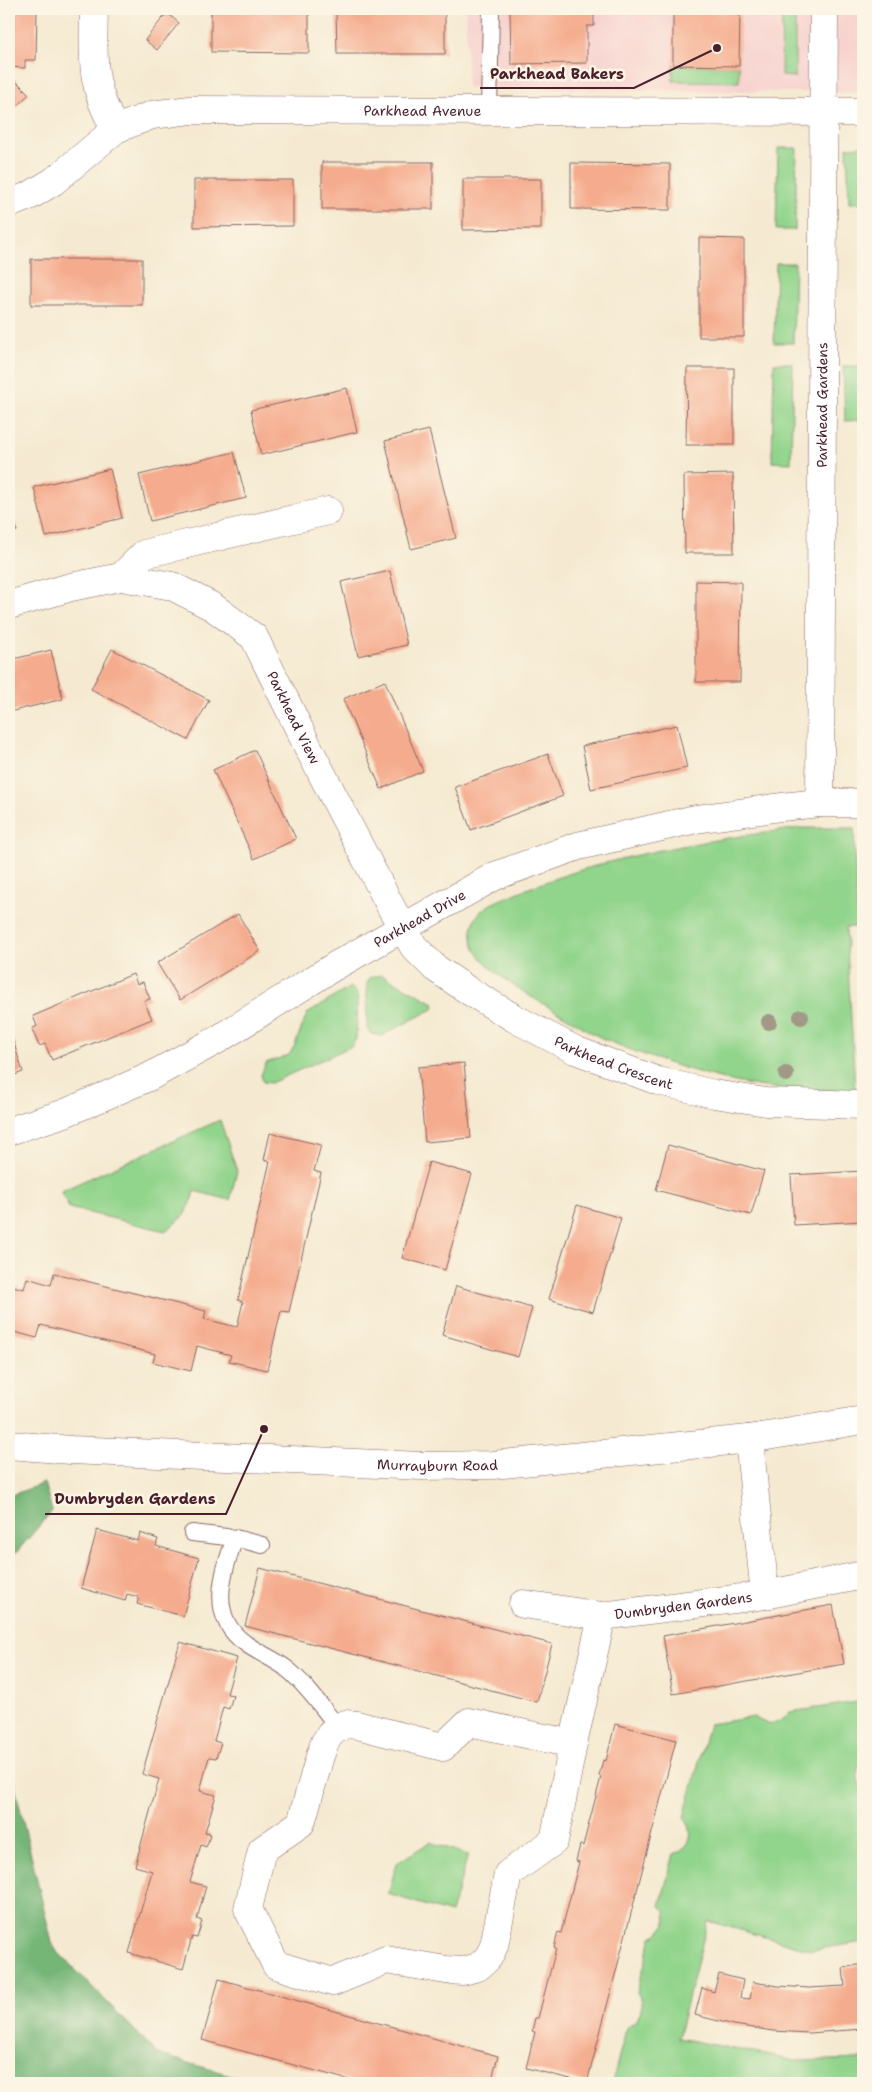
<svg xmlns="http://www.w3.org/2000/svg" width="872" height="2092" font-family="'Shantell Sans',sans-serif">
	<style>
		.built { fill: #f7d0cd }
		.green { fill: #91d48b; stroke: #6e7a5b }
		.forest { fill: #74b677; stroke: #5f6a51 }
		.building { fill: #f5ac8e }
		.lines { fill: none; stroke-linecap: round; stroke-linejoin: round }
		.service-casing { stroke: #866665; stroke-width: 18 }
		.minor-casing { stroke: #866665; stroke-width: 29 }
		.tertiary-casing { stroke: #866665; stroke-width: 29 }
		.service { stroke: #fff; stroke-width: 16 }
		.minor { stroke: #fff; stroke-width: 28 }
		.tertiary { stroke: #fff; stroke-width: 28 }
		.tree { fill: #a29886 }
		.labels { text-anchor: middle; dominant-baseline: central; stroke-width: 5; stroke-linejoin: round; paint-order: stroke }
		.street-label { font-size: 14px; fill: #4a1f2b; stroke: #fcf5e5 }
		.leader { fill: none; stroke: #4a1f2b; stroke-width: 2 }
		.callout-dot { fill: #4a1f2b; stroke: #fcf5e5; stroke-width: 2 }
		.callout-label { font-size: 15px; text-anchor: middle; font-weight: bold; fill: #4a1f2b; stroke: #fcf5e5; stroke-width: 5; stroke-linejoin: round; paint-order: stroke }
	</style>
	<rect width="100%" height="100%" fill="#fcf5e5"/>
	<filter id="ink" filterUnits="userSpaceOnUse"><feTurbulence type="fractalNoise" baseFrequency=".02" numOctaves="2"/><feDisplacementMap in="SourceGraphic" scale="10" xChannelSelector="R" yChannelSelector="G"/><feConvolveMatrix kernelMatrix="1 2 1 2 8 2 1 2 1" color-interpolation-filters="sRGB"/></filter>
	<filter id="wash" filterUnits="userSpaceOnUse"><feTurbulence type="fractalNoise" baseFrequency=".0096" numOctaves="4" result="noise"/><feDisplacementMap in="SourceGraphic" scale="20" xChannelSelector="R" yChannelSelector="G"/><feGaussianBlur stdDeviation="1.12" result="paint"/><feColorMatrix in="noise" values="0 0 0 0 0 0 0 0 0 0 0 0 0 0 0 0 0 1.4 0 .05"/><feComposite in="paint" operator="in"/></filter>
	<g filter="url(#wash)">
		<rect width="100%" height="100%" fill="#f5ead1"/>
		<polygon class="built" points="466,9 863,9 863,93 467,87"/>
		<g class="green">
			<polygon points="782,9 795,9 795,77 781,76"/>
			<polygon points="673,65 739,66 739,82 673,81"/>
			<polygon points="863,146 863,203 849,203 847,147"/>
			<polygon points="778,148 797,148 795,230 776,230"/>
			<polygon points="776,263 795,263 793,343 774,343"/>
			<polygon points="774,363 793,363 791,463 772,462"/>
			<polygon points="843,366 863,366 863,420 845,421"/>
			<path d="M801,828h53l3,99h-11l9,163c-38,0 -77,1 -115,-7 -46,-11 -92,-25 -136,-44 -12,-5 -23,-13 -34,-20 -28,-16 -71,-38 -91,-64 -9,-11 -10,-29 -1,-40 8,-12 28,-17 41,-23 90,-37 186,-52 282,-64z"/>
			<polygon points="382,975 434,1003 433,1009 381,1036 371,1034 367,1028 367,983 371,977"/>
			<polygon points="350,987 358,994 356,1039 352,1046 271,1083 263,1082 261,1075 266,1063 289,1055 295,1045 307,1014"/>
			<polygon points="220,1120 237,1171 230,1200 194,1191 191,1203 183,1217 165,1231 69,1208 61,1191"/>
			<path d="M857,1702l6,43v15c-8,9 -7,19 0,29v153l-52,8 -103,-29 -30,117 118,23 67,-2v24h-251l15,-57c15,-7 18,-20 10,-34l15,-55 6,-3 8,-10 -1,-13 -5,-5 14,-52c17,-7 22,-23 10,-37l25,-93 45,-7c14,10 26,8 36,-5z"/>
			<polygon points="430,1842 468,1855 451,1913 388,1894 397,1863"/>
		</g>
		<g class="forest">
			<polygon points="44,1483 52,1511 9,1561 9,1564 9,1496"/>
			<polygon points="9,1762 53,1947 158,2054 258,2083 9,2083"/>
		</g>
		<g id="blocks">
			<g class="building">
				<polygon points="9,9 37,9 36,60 25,60 25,68 9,67"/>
				<polygon points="211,9 309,9 309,53 211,52"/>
				<polygon points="336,9 445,9 445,54 337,54"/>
				<polygon points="510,9 594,9 594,26 587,26 587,63 511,64"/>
				<polygon points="673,9 740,9 739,66 673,65"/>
				<polygon points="167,13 179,23 157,50 145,40"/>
				<polygon points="9,74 29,94 9,114"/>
				<rect x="322" y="162" width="111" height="47"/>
				<polygon points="571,163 670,164 670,210 571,209"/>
				<polygon points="463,179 541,179 541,229 463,230"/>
				<polygon points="194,180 293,180 293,226 194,227"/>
				<polygon points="699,238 744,239 744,337 699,337"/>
				<rect x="31" y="259" width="111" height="46"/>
				<polygon points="687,368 734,368 734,445 686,445"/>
				<polygon points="347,388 357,432 261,455 251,410"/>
				<polygon points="429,430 456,538 411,549 385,441"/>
				<polygon points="234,452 246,498 150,521 139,475"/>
				<polygon points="110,469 122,518 46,537 34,487"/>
				<polygon points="733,474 734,553 685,553 684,475"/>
				<polygon points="9,500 17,531 9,533"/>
				<polygon points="390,571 407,645 358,656 341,582"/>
				<polygon points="696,581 741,582 740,682 696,682"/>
				<polygon points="112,649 209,700 188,740 91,689"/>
				<polygon points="51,650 63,699 9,712 9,660"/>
				<polygon points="385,681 423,771 381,789 343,699"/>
				<polygon points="677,725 687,768 591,789 582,746"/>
				<polygon points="255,750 296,839 254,859 213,770"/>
				<polygon points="548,754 563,796 471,830 455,787"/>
				<polygon points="238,914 260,951 180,1000 157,963"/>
				<polygon points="133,974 137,984 143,982 150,999 144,1001 152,1019 52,1060 45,1044 39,1046 32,1029 37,1026 33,1016"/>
				<polygon points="9,1028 23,1072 9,1077"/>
				<polygon points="464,1063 471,1138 425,1142 418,1067"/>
				<polygon points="270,1133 321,1145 314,1171 321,1173 289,1312 281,1311 267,1370 229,1361 231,1355 197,1346 191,1371 153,1362 155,1354 41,1325 37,1338 14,1332 12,1340 9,1340 9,1285 24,1289 27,1278 51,1285 54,1273 206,1311 204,1319 237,1327 243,1302 238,1300 270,1161 264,1160"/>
				<polygon points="668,1145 764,1171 751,1215 656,1190"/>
				<polygon points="429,1162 472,1174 445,1270 402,1258"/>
				<polygon points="863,1171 863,1221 794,1225 791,1175"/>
				<polygon points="577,1205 621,1218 593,1312 549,1299"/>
				<polygon points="456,1286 532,1308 518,1357 442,1335"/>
				<polygon points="97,1530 138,1541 140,1533 158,1539 156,1546 199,1558 183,1616 137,1604 139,1597 127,1594 125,1601 81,1588"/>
				<polygon points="260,1568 552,1644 537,1702 245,1626"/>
				<polygon points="833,1605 844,1664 673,1694 663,1636"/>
				<polygon points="180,1642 237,1658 227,1694 233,1695 229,1709 223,1707 214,1741 221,1743 216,1758 209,1757 200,1791 216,1795 205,1832 210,1833 209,1839 206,1847 201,1845 190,1882 206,1886 197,1919 202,1921 197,1938 192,1937 183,1969 129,1953 152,1871 135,1866 159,1779 142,1774"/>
				<polygon points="615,1724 676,1740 587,2083 526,2068 535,2032 532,2031 535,2018 538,2018 556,1949 554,1948 558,1932 561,1933 579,1862 576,1861 580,1845 583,1846 601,1777 599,1776 603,1760 606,1761"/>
				<polygon points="863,1964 863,2029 809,2033 773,2031 734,2025 695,2015 702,1988 714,1992 719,1974 743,1980 740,1998 750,1999 753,1982 778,1986 809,1988 845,1986 843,1968"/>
				<polygon points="219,1979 498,2056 491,2083 360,2083 202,2040"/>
			</g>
		</g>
	</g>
	<g filter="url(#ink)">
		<use href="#blocks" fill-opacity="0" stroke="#866665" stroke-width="1"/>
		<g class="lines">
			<g class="service-casing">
				<g id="service">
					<polyline points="489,112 491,9"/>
					<polyline points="192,1533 235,1538"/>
					<path d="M262,1545l-27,-7c-13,36 -27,79 10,105 13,10 30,16 42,26 20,16 35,39 51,58"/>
				</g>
			</g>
			<g class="minor-casing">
				<g id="minor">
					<path d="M94,9c-1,46 -4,80 22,120"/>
					<path id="s1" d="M9,204l22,-9 23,-14 62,-52 36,-14 38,-5 673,2"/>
					<polyline points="121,577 144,554 328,511"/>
					<path id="s2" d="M9,605l62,-18 50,-10 51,9 41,21 41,30 54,110 85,164 21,36 21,21 34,23 45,27 61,32 83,31 56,13 52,8 97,3"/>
					<path id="s3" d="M820,803l4,-794"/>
					<path id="s4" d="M9,1131l56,-18 84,-36 68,-37 118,-74 160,-90 83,-30 118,-27 85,-12 39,-4h43"/>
					<polyline points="749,1439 765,1595"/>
					<path id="s5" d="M523,1604l79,12 163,-21 98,-20"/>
					<polyline points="573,1744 469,1722 443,1747 357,1725 345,1724 332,1732 325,1742 320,1756 301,1823 262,1850 248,1909 276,1965 333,1982 386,1960 446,1970 463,1971 478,1967 488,1958 494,1946 508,1874 554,1841 573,1744 602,1616"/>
				</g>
			</g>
			<g class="tertiary-casing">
				<g id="tertiary">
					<path id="s6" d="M9,1445l62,5 350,16 72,-1 256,-26 114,-19"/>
				</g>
			</g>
			<use href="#service" class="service"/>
			<use href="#minor" class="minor"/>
			<use href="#tertiary" class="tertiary"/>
		</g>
		<g class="tree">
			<circle cx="801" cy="1017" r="8"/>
			<circle cx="769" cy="1022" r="8"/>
			<circle cx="786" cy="1074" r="8"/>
		</g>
	</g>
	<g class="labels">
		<g class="street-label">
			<text stroke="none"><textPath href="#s1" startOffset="441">Parkhead Avenue</textPath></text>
			<text stroke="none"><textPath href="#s3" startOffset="398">Parkhead Gardens</textPath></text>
			<text stroke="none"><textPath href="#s2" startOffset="354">Parkhead View</textPath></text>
			<text stroke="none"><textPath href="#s4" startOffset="464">Parkhead Drive</textPath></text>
			<text stroke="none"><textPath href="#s2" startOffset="846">Parkhead Crescent</textPath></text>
			<text stroke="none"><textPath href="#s6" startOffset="429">Murrayburn Road</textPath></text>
			<text stroke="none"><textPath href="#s5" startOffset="162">Dumbryden Gardens</textPath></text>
		</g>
	</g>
	<path class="leader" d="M717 48L634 88H480M264 1429L226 1514H45"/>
	<g class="callout-dot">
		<circle cx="717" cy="48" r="5"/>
		<circle cx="264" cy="1429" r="5"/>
	</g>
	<g class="callout-label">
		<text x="557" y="79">Parkhead Bakers</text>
		<text x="135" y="1504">Dumbryden Gardens</text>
	</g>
	<rect width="872" height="2092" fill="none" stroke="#fcf5e5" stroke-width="30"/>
</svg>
